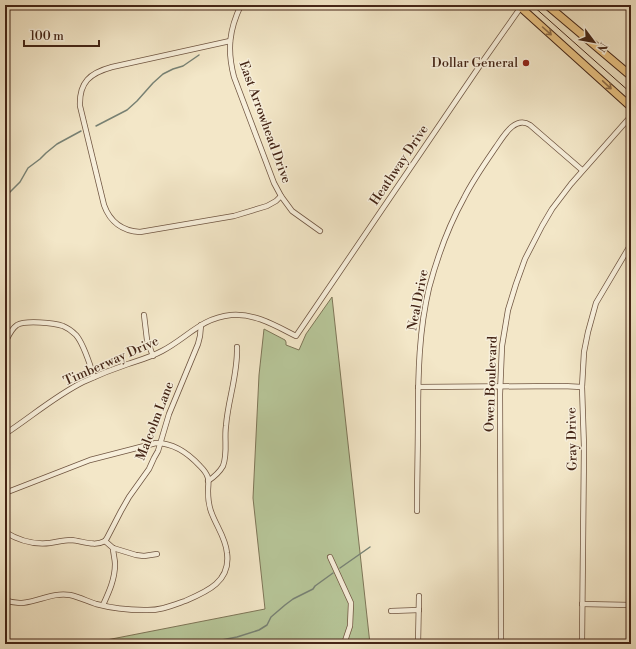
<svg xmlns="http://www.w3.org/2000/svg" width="636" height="649" font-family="'Libre Bodoni',serif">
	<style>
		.green { fill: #b7c699; stroke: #7e7658 }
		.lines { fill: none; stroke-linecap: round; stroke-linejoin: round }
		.stream { stroke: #788275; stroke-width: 1.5 }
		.street-casing { stroke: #705642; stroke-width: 6 }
		.primary-casing { stroke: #442516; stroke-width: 9 }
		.street { stroke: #f7efdb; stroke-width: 4.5 }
		.primary { stroke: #eac484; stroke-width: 7 }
		.tram { stroke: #442516; stroke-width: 1 }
		.oneway { stroke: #8f6d48 }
		.poi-dot { fill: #8f2418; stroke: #f7efdb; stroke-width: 1.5 }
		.labels { text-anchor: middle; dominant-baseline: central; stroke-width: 3; stroke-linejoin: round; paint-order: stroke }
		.poi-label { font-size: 13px; fill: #442516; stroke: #f7efdb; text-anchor: end }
		.street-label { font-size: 13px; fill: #442516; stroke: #f7efdb }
	</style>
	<rect width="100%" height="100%" fill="#f3e7c8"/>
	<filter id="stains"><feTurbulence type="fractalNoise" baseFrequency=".005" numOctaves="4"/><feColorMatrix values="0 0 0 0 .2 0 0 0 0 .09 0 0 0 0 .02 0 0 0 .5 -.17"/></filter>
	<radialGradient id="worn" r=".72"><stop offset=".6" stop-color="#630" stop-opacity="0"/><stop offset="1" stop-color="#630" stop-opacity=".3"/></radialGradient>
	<polygon class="green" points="332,297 370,644 86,644 265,609 253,498 259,375 264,329 285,340 286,342 286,345 299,350 306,334"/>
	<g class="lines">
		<g class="stream">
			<polyline points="96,126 127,110 137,101 153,83 163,74 173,69 183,66 199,55"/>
			<polyline points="5,197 20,182 28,168 40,159 46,153 57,144 81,131"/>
			<polyline points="340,568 370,547"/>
			<polyline points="201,644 237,637 259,630 267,625 271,617 285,605 293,599 313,589 315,586 333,573"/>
		</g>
		<g class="street-casing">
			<g id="street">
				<path d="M241,5c-12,25 -14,45 -7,72l40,106 7,13 11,15 28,20"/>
				<path d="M230,41l-118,26c-22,6 -33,15 -32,39l24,99c6,17 19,26 36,27l94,-16 33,-10 9,-5 5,-5"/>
				<polyline points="144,315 147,340 153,356"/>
				<path d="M5,343c3,-6 6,-14 12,-18 9,-5 37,-2 46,1 5,2 9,5 13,9 8,9 14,30 18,42"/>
				<polyline points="418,387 563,386 582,387"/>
				<path d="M5,434c26,-17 50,-38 78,-52 15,-7 30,-13 45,-18 12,-4 23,-7 34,-13 25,-13 39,-33 69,-36 24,-2 45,11 65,21l187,-275 38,-54"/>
				<path d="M208,481c6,-4 11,-8 15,-15 5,-13 1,-27 3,-40 2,-27 12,-51 11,-79"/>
				<path d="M5,493l85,-33 66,-17c18,0 32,10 44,23 3,3 7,8 8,12 1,4 0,9 0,13 0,8 1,16 4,23 5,13 14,25 15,39 4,29 -21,39 -42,48 -14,5 -26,10 -41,9 -16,0 -33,-2 -48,-6 -9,-3 -17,-7 -26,-9 -23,-4 -41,15 -65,5"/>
				<path d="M417,511c0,-31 1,-63 1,-94 0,-43 1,-87 11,-129 8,-30 20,-63 35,-90 9,-18 21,-35 32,-51 7,-10 19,-32 34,-22l52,45"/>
				<path d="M5,532c13,8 29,13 45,11 7,-1 14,-3 21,-3 12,1 23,7 34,1"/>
				<polyline points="105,541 107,538 121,511 129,497 149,469 154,458 158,451 169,414 198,344 200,336 201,325"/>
				<polyline points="105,541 113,548 136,555 144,556 157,554"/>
				<polyline points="330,557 351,603 350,626 344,644"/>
				<polyline points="582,604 631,605"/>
				<path d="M103,605c6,-13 12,-26 12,-41 0,-5 -2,-11 -2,-16"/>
				<polyline points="391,611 419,610"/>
				<polyline points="418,644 419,596"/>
				<polyline points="501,644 500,394 502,346 508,310 516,284 525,259 542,226 552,209 571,184 631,116"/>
				<polyline points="582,644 584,447 582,387 584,352 588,332 596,303 631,244"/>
			</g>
		</g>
		<g class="primary-casing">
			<g id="primary">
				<polyline points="518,5 631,107"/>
				<polyline points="547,5 631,76"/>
			</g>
		</g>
		<use href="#street" class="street"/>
		<use href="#primary" class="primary"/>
		<polyline class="tram" points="532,5 631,93"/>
	</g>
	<defs><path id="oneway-shaft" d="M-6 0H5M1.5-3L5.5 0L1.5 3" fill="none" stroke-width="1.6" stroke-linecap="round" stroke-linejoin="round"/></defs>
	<g class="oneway">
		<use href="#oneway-shaft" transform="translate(547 31) rotate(42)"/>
		<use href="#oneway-shaft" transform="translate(607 85) rotate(43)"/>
	</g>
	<circle class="poi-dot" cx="526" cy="63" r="4"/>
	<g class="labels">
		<g class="poi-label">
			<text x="518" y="63">Dollar General</text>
		</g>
		<g class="street-label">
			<text transform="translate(265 122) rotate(70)">East Arrowhead Drive</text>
			<text transform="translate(399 165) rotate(-56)">Heathway Drive</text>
			<text transform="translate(418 300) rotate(-79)">Neal Drive</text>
			<text transform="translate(111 361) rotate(-24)">Timberway Drive</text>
			<text transform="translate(491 384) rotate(-88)">Owen Boulevard</text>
			<text transform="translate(155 421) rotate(-69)">Malcolm Lane</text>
			<text transform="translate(572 439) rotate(-91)">Gray Drive</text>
		</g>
	</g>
	<rect width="636" height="649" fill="none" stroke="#f3e7c8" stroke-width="20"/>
	<rect x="6" y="6" width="624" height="637" fill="none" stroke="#442516" stroke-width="2"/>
	<rect x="10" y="10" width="616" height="629" fill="none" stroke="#442516"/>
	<g transform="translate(594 42) rotate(122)" stroke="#f7efdb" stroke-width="3" paint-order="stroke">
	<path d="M0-3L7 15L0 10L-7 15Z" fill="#442516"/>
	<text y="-6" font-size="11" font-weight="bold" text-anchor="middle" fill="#442516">N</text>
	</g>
	<path d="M24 40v6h75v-6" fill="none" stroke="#442516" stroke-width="2"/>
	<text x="30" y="40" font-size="12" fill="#442516" stroke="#f7efdb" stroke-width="3" paint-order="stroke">100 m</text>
	<rect width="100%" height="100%" filter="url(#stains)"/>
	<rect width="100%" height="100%" fill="url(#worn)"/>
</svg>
